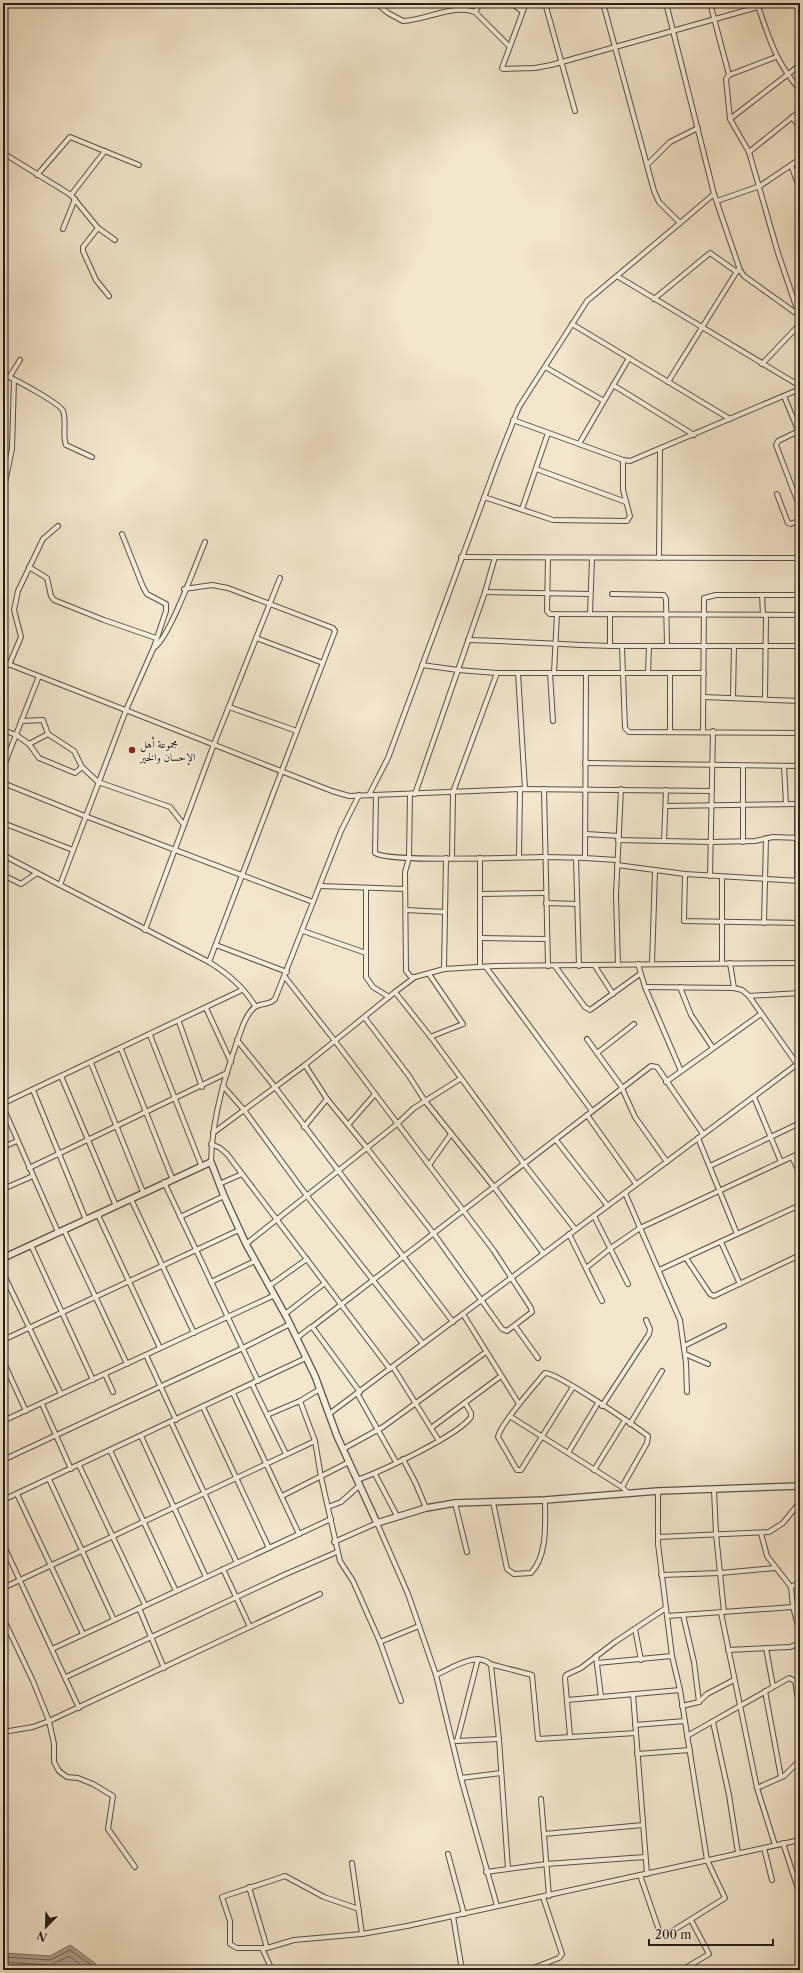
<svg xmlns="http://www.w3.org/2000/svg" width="803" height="1973" font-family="'Libre Caslon Text',Amiri,serif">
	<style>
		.water { fill: #ada28e; stroke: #786d5e }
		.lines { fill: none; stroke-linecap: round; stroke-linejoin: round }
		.shore { stroke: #6a6052; stroke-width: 1 }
		.minor-casing { stroke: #5a5044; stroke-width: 6 }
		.tertiary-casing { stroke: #5a5044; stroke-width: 8 }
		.minor { stroke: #f7efde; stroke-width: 4 }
		.tertiary { stroke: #f7efde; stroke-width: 5.5 }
		.poi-dot { fill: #8f2418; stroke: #f7efde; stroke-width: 1.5 }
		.labels { text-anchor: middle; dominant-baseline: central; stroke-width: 4; stroke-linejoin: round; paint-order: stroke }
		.poi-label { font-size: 11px; fill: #281e16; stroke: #f7efde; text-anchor: start }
	</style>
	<rect width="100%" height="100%" fill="#f2e6cc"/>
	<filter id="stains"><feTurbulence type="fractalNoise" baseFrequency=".005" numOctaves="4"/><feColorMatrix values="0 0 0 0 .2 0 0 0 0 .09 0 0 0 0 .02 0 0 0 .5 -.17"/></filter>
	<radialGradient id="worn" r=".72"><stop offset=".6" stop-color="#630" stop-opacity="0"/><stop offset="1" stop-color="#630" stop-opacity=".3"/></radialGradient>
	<polygon class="water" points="70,1945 95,1963 98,1970 3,1970 3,1953 50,1956"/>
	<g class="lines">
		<g class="shore">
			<polyline points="3,1957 50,1960 70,1950 91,1965 94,1970"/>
			<polyline points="3,1962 51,1965 69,1956 88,1970"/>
		</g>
		<g class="minor-casing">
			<g id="minor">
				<path d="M376,3l12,10 15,8c24,-1 49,-17 72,-9l34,34"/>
				<polyline points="511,3 522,11"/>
				<polyline points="526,3 502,68 503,69 535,68 551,65 758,7"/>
				<polyline points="545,3 575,111"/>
				<polyline points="603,3 654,191 659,202 680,223 714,194"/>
				<polyline points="666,3 714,194 740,270 744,276 800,316"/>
				<polyline points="710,3 729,75 726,79 730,119 749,152 778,253 799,315"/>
				<path d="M757,3c12,35 18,58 43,87"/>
				<polyline points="475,12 480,3"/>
				<polyline points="729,75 776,57"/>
				<polyline points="792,117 800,128"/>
				<polyline points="730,119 800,65"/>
				<polyline points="749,152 800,111"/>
				<polyline points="3,153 71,195 98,228 115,240"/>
				<polyline points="648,164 670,142 698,128"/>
				<polyline points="791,165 798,184"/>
				<polyline points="37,175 70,137 139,165"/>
				<polyline points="71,195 105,151"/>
				<polyline points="717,201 760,186 800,159"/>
				<polyline points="98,228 83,247 83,251 96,280 109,296"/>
				<polyline points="63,229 75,199"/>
				<polyline points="617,276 800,386"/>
				<polyline points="654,299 710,253 737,272"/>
				<polyline points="572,324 730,419"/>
				<polyline points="762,364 800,324"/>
				<polyline points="545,367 604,401"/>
				<path d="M3,375c7,1 58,29 60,36 4,11 -1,24 3,34l26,12"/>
				<polyline points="10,376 20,360"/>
				<polyline points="668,382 739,268"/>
				<polyline points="613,385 694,435"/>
				<polyline points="784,396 800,435"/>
				<polyline points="513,420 623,460 630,461 800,389"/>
				<polyline points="799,431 778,441 776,445 800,508"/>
				<polyline points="579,444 629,358"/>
				<polyline points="536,469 626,502"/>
				<polyline points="3,492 12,449 14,380"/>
				<polyline points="777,494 788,523 791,524 800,520"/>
				<polyline points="484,497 553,520 627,521 630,516 623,490 623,460"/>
				<polyline points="522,509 548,433"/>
				<polyline points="122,534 143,587 147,594 166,604 166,611 154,647 126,710 60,885 209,962"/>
				<polyline points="461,557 800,558"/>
				<polyline points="548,558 547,611 550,614 800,615"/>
				<polyline points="659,558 660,449"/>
				<polyline points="29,567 47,578 51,596 54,600 104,620 156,638"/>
				<path d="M184,589l28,-4 16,3 105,40 2,3 -126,331c18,11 36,27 46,44"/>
				<polyline points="485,592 590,594"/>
				<polyline points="612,594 664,595 666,599 667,646"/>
				<polyline points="762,595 763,615"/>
				<polyline points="590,614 592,558"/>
				<polyline points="610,614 610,646 800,646"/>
				<polyline points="256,638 323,663"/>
				<path d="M468,640c48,1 95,5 142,6"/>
				<path d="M155,647c15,-11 41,-84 50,-105"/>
				<polyline points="622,647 625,728 629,732 800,733"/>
				<polyline points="3,662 332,791 349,796 520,789 712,791"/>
				<polyline points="9,665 21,637 14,610 18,591 43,539 58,526"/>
				<polyline points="422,665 458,670 497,673 704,673"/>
				<polyline points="518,673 525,789"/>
				<polyline points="550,673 553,721"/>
				<polyline points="554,673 557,614"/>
				<polyline points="648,673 649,646"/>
				<polyline points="704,697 800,701"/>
				<polyline points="733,697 734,646"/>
				<polyline points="765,699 766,615"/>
				<polyline points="229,707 297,731"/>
				<polyline points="21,721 43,720 48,734 74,751 82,767 98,782 170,807 184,825"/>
				<polyline points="3,730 16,735 29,744 48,734"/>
				<polyline points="703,731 704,598 716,595 800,595"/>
				<polyline points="670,732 670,673"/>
				<polyline points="29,744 39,758 75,773 82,767"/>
				<polyline points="585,763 800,766"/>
				<polyline points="784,766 786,804"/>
				<polyline points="3,768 39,676"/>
				<polyline points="3,783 85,816 313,902"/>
				<polyline points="544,789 548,966"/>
				<polyline points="410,794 409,858 405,872 406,971 411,977 415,977 444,969 495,966 800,963"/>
				<polyline points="415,794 485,592 495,557"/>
				<polyline points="369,795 388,758 498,460 519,407 587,301 680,223"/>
				<path d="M376,795l-1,58c13,10 144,4 169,4 25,0 49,1 73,3"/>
				<polyline points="666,806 800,804"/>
				<polyline points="3,823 73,850"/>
				<polyline points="586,834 619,836"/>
				<polyline points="618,840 711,842 755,841 773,837 800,838"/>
				<polyline points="664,841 666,790"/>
				<polyline points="743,842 743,766"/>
				<polyline points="3,855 60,885"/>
				<polyline points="519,857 520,789"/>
				<polyline points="452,858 453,792 497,673"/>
				<polyline points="576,858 579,966"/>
				<polyline points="585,858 586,673"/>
				<polyline points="617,865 685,874 800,881"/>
				<polyline points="685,874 684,921 800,923"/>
				<polyline points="3,875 21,884 37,873"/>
				<polyline points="710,876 713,731"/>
				<polyline points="797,881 797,804"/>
				<polyline points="320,886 405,889"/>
				<polyline points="366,889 366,977 373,987 389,997"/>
				<polyline points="480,894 546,893"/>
				<polyline points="546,903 577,904"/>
				<polyline points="406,910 445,912"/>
				<polyline points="764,923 766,838"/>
				<polyline points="145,930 214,744 280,578"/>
				<polyline points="303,931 366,953"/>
				<polyline points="480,938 547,939"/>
				<polyline points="216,945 287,972"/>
				<polyline points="722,963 722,877"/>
				<polyline points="730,963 734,988"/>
				<polyline points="638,964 645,987 681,1071"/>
				<polyline points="652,964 655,871"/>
				<polyline points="618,965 616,895 621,789"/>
				<polyline points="555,966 585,1007 590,1010 640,974"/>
				<polyline points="595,966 613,994"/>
				<polyline points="480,967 480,858"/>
				<polyline points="486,967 592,1111"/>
				<polyline points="444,969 446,858"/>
				<polyline points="429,974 463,1024 430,1037"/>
				<polyline points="285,977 335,1041 494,1251 531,1308 532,1312 507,1331 502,1329 434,1234 367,1148 327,1099 305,1065"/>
				<polyline points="415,977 395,992 433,1040 524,1164 575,1229"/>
				<polyline points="645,987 734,988 742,990 749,996 797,1064"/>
				<polyline points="680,987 691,1015 713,1048"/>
				<polyline points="749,996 800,993"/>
				<polyline points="206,1008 231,1062"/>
				<polyline points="365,1018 409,1076 425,1101 494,1187 543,1253"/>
				<polyline points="179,1022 202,1087"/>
				<polyline points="150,1035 201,1165"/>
				<polyline points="587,1039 621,1086 635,1117 667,1162"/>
				<polyline points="237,1040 275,1087 453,1322"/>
				<polyline points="121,1049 172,1178"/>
				<polyline points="597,1053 634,1024"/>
				<polyline points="91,1063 143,1192"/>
				<polyline points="61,1076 116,1206"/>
				<polyline points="666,1082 761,1014"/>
				<polyline points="223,1086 244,1110 307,1196 423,1344"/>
				<polyline points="33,1090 86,1220"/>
				<polyline points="754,1097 781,1162"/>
				<polyline points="587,1115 636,1184"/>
				<polyline points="348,1125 375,1094"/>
				<polyline points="304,1127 327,1099"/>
				<polyline points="213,1133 305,1065 395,992"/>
				<polyline points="698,1138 737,1234"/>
				<polyline points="556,1140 607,1205"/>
				<polyline points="211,1144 220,1148 227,1154 390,1369"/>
				<polyline points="3,1147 17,1141"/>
				<polyline points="792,1157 800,1174"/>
				<path d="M211,1162c1,-47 16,-93 32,-137 3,-7 7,-16 14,-19 6,-3 13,-1 18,-7l66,-168 18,-36"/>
				<polyline points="429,1165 451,1134"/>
				<polyline points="710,1166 800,1123"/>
				<polyline points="29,1168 227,1073"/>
				<polyline points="164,1182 258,1381"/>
				<polyline points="219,1184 242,1174"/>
				<polyline points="3,1189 33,1176"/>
				<polyline points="625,1193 680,1320 686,1363 687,1392"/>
				<polyline points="131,1199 194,1333"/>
				<polyline points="98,1215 160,1348"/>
				<polyline points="594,1216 628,1284"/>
				<polyline points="180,1217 224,1196"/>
				<polyline points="64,1230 127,1364"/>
				<polyline points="58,1232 3,1107 4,1103 242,990"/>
				<polyline points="569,1234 602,1301"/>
				<polyline points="721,1242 740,1284"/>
				<polyline points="246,1244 397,1124 414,1108 460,1079"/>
				<polyline points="31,1245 93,1380"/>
				<polyline points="686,1258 710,1294 714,1296 800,1255"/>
				<polyline points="586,1268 611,1248 640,1228 800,1153"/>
				<polyline points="659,1270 800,1205"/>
				<polyline points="3,1273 61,1394"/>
				<polyline points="211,1282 255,1261"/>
				<polyline points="269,1286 307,1259"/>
				<polyline points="285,1314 325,1283"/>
				<polyline points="463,1314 519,1404"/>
				<polyline points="515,1326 538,1358"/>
				<polyline points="312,1327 651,1066 657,1067 703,1134"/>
				<polyline points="297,1338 311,1327 313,1328 360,1392"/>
				<polyline points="3,1340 239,1230"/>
				<polyline points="684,1346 724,1326"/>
				<polyline points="685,1354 708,1364"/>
				<polyline points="146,1355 176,1420"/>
				<polyline points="3,1361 26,1411"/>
				<polyline points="393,1367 439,1441"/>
				<polyline points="105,1374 113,1392"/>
				<polyline points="252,1384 286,1454"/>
				<path d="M573,1387l-52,83h-4l-19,-33c2,-13 37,-52 47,-64 11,-1 90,53 103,63l-1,7 -25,44"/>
				<polyline points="233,1393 299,1534"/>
				<polyline points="357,1393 396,1462"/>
				<polyline points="300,1401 315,1441 321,1477 340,1561 353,1581 380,1642 401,1701"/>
				<polyline points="42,1404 71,1469"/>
				<polyline points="602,1406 649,1334 650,1329 646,1320"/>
				<polyline points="203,1407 269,1548"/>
				<polyline points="329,1414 800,1062"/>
				<polyline points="267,1415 300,1401 320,1389"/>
				<polyline points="511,1417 622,1487 629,1494"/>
				<polyline points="3,1421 275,1295"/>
				<polyline points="171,1422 237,1563"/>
				<polyline points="630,1424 662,1371"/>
				<polyline points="431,1428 501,1376"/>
				<polyline points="141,1436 206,1577"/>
				<polyline points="343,1449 383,1427 486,1352"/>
				<polyline points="110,1450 176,1591"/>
				<polyline points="568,1453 598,1403"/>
				<polyline points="403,1459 416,1484 426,1508"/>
				<polyline points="3,1460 243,1348 290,1324"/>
				<polyline points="79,1465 145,1605"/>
				<polyline points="594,1470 625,1420"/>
				<polyline points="375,1474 397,1516"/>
				<polyline points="49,1479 114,1620"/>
				<path d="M357,1480c23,-8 102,-45 114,-63v-4l-6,-10"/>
				<polyline points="798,1486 800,1468"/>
				<polyline points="714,1490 716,1534 724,1612"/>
				<polyline points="17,1494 83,1634"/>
				<polyline points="282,1496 349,1462"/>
				<polyline points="3,1500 306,1358"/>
				<path d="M493,1502l14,67 7,5 17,-1c17,-18 14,-50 14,-73"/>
				<polyline points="455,1503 467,1552"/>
				<polyline points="328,1507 341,1502 360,1485"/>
				<polyline points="761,1533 767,1556 791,1587 793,1607 800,1633"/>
				<polyline points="658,1537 769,1532 783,1523 800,1502"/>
				<polyline points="334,1542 377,1523 408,1594 436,1675 461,1778 497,1906"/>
				<polyline points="3,1544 79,1708"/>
				<polyline points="223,1569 250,1627"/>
				<polyline points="661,1575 720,1573 775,1568"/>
				<polyline points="791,1587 800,1582"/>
				<polyline points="3,1588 315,1441"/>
				<polyline points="139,1608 164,1668"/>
				<polyline points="721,1613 757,1788 775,1845"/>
				<polyline points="683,1615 694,1662 699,1702"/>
				<polyline points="667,1616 793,1607"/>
				<polyline points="3,1618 33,1681 49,1721 320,1594"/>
				<polyline points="635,1629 641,1660"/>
				<polyline points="380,1642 419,1626"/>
				<polyline points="766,1648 773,1686"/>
				<polyline points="52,1649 331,1519"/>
				<polyline points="728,1650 790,1647 800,1643"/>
				<polyline points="596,1656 601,1697"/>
				<polyline points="597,1663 672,1656"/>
				<polyline points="490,1664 532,1675 538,1739 636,1733"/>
				<path d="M436,1675c14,-6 42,-25 55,-10l8,74 9,130"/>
				<polyline points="66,1677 286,1574 337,1552"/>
				<polyline points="765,1691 781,1777"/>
				<polyline points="633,1694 647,1874"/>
				<polyline points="567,1700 680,1690"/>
				<polyline points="682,1706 699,1702 707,1694 734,1680"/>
				<polyline points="713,1722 729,1795 738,1853"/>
				<polyline points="635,1725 685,1721"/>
				<polyline points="3,1732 33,1727 49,1721 54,1744 54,1762 59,1771 67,1777 78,1778 93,1784 113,1796 108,1829 135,1867"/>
				<polyline points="570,1736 565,1678 566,1675 581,1668 615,1642 666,1608"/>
				<polyline points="687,1736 789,1678 795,1681 800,1712"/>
				<polyline points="456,1741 499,1739"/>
				<polyline points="457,1741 478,1659"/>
				<polyline points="637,1754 690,1750"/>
				<polyline points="461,1778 501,1773"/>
				<polyline points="757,1788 784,1776 800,1760"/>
				<polyline points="541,1799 549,1896"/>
				<polyline points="544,1834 643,1825"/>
				<polyline points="783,1843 800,1895"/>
				<polyline points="764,1848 772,1880"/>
				<polyline points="448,1854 464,1914"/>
				<polyline points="352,1863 362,1934"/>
				<polyline points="486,1872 546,1864 645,1857"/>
				<polyline points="640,1875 661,1936 666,1935 725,1898 707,1860 680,1690 672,1656 658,1544 658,1491"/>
				<polyline points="249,1887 267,1948"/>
				<polyline points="359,1909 324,1897 285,1876 222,1897 230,1921 230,1944 237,1948 267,1948 294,1940 362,1934 407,1926 800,1840"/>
				<polyline points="453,1916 462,1970"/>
				<polyline points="262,1948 272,1970"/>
				<polyline points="528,1970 559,1958 562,1954 543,1897"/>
				<polyline points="682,1970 709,1954 691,1920"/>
			</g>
		</g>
		<g class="tertiary-casing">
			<polyline id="tertiary" points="3,1258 211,1162 224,1196 246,1244 287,1318 315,1376 337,1436 377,1523 426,1508 455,1503 545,1500 658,1491 800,1486"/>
		</g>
		<use href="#minor" class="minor"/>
		<use href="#tertiary" class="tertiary"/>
	</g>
	<circle class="poi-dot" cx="132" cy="750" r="4"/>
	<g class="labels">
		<g class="poi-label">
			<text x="140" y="744">مجموعة أهل<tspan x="140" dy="13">الإحسان والخير</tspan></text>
		</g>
	</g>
	<rect width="803" height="1973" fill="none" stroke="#f2e6cc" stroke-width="16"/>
	<rect x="4" y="4" width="795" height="1965" fill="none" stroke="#281e16" stroke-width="2"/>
	<rect x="8" y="8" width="787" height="1957" fill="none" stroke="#281e16"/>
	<g transform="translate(46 1927) rotate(203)" stroke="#f7efde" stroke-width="3" paint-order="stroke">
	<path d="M0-3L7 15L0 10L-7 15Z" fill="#281e16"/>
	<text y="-6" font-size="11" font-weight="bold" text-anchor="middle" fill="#281e16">N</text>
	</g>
	<path d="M649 1939v6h124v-6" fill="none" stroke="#281e16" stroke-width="2"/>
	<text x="655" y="1939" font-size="12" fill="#281e16" stroke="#f7efde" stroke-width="3" paint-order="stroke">200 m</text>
	<rect width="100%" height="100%" filter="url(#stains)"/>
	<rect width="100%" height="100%" fill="url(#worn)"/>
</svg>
